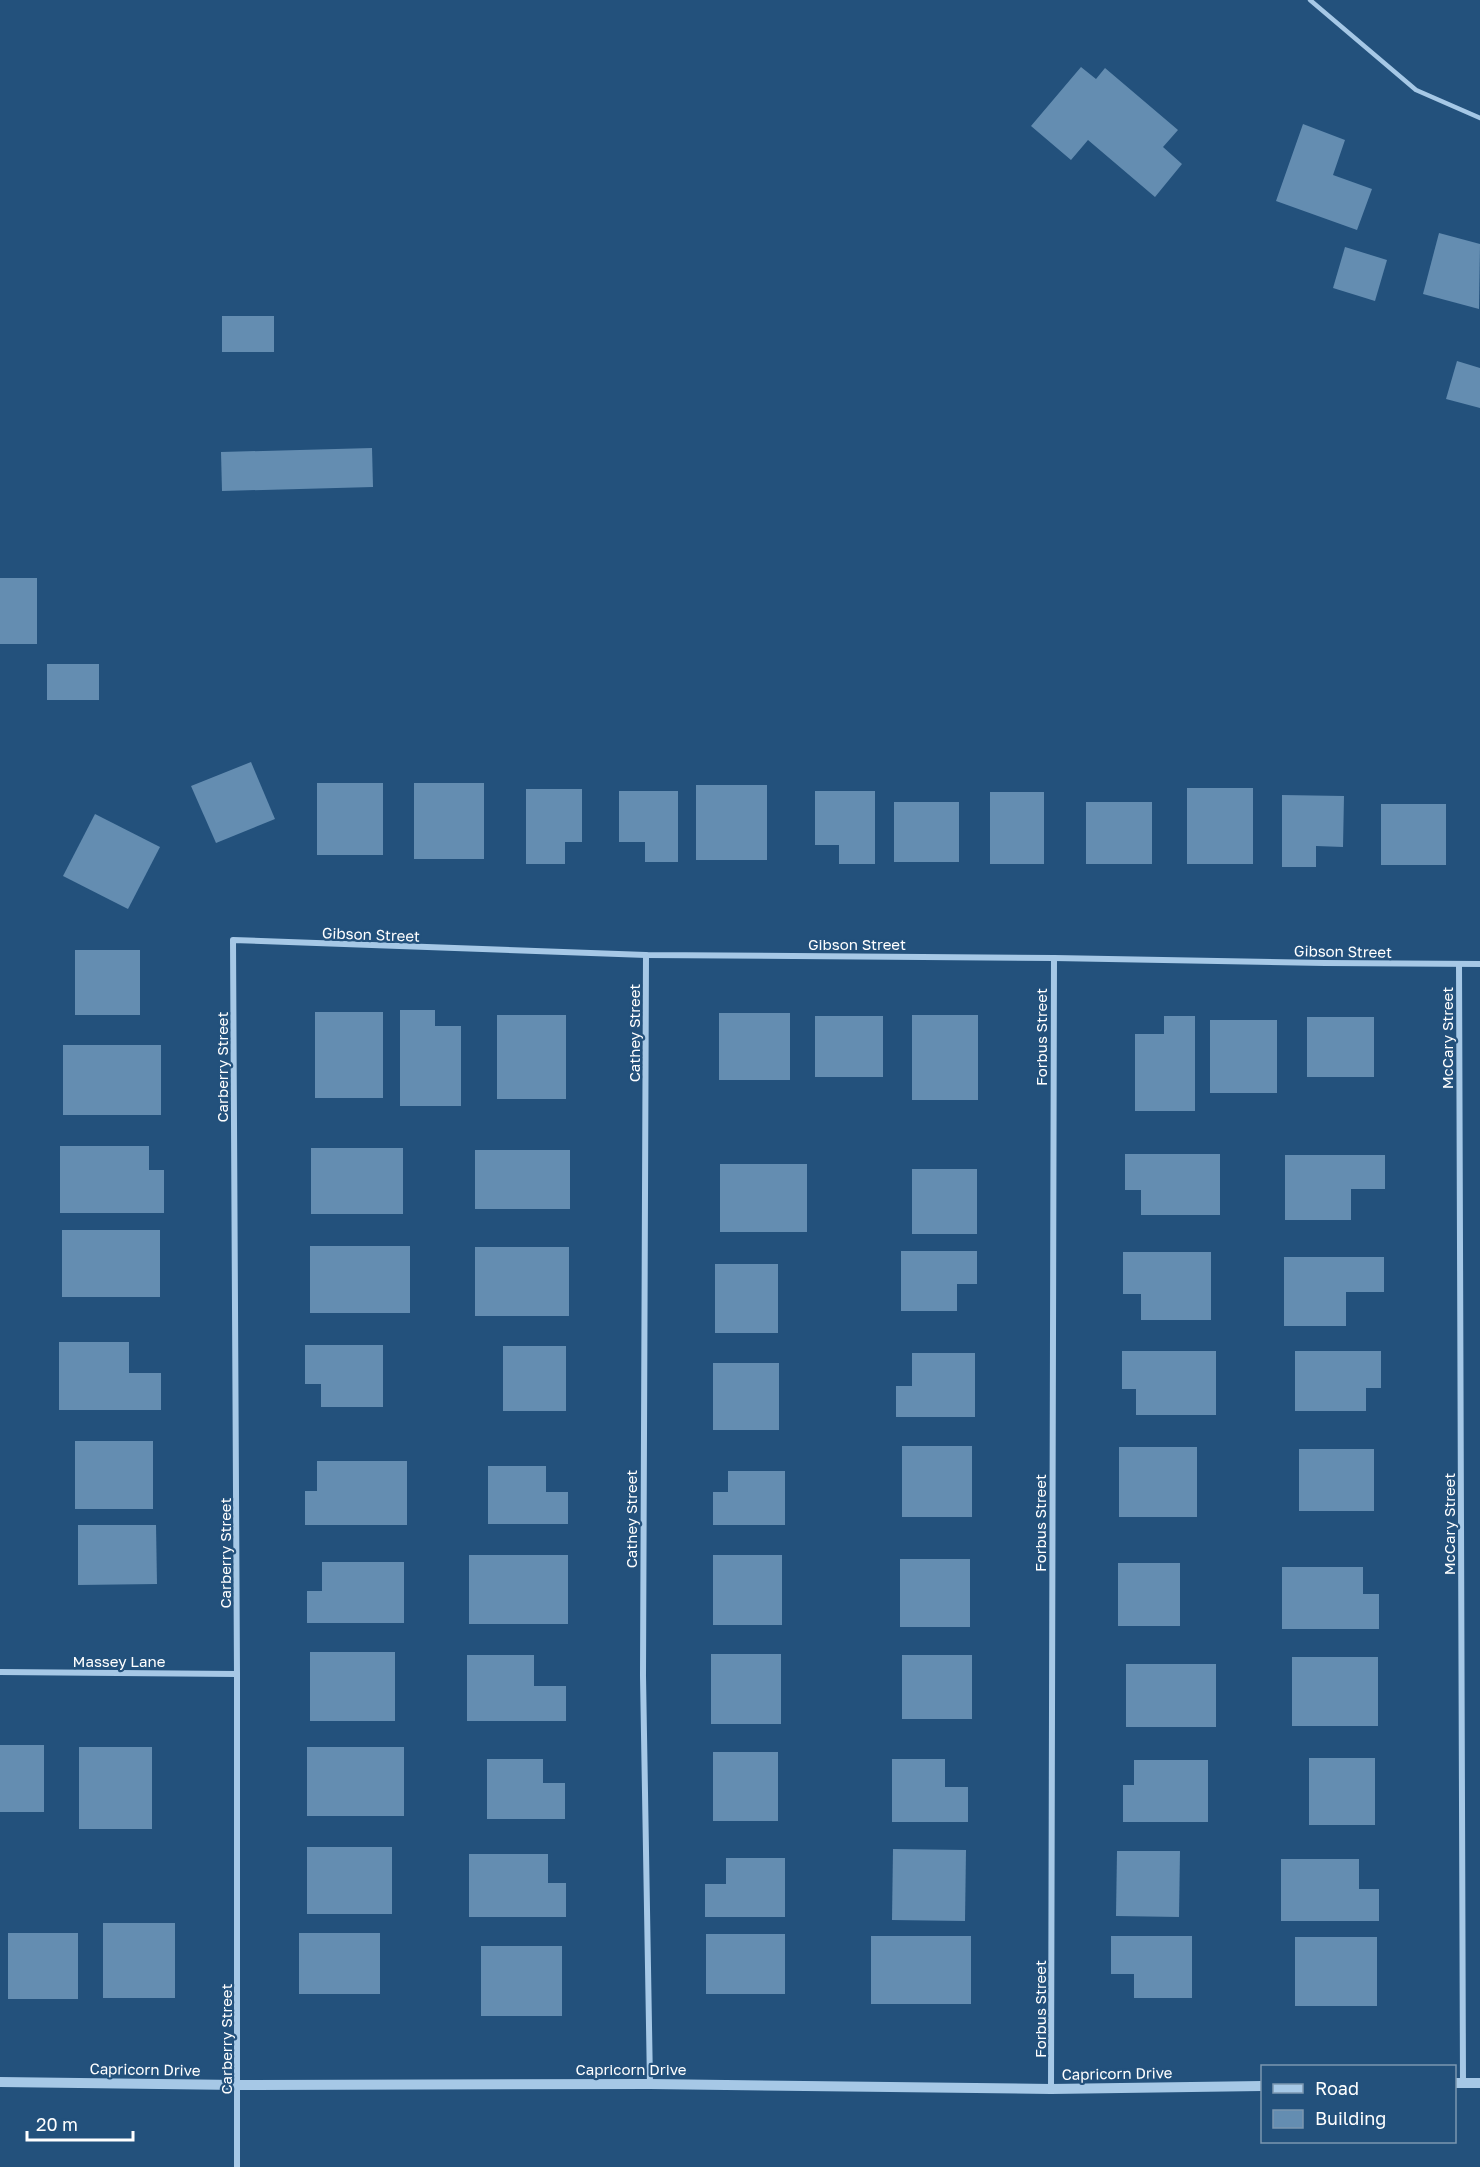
<svg xmlns="http://www.w3.org/2000/svg" width="1480" height="2167" font-family="'Golos Text',sans-serif">
	<style>
		.building { fill: #648db1 }
		.lines { fill: none; stroke-linecap: round; stroke-linejoin: round }
		.service { stroke: #a6c8e6; stroke-width: 4.5 }
		.minor { stroke: #a6c8e6; stroke-width: 6 }
		.tertiary { stroke: #a6c8e6; stroke-width: 10 }
		.labels { text-anchor: middle; dominant-baseline: central; stroke-width: 4.5; stroke-linejoin: round; paint-order: stroke }
		.street-label { font-size: 15px; fill: #fff; stroke: #23517c }
	</style>
	<rect width="100%" height="100%" fill="#23517c"/>
	<g class="building">
		<polygon points="1081,67 1096,79 1105,68 1178,130 1163,147 1182,164 1155,197 1088,140 1071,160 1031,126"/>
		<polygon points="1303,124 1345,140 1333,175 1372,189 1357,230 1276,201"/>
		<polygon points="1439,233 1480,244 1479,309 1423,294"/>
		<polygon points="1345,247 1387,260 1375,301 1333,288"/>
		<rect x="222" y="316" width="52" height="36"/>
		<polygon points="1457,361 1480,368 1480,408 1446,399"/>
		<polygon points="372,448 373,487 222,491 221,452"/>
		<rect x="0" y="578" width="37" height="66"/>
		<rect x="47" y="664" width="52" height="36"/>
		<polygon points="251,762 275,819 216,843 191,786"/>
		<rect x="317" y="783" width="66" height="72"/>
		<rect x="414" y="783" width="70" height="76"/>
		<rect x="696" y="785" width="71" height="75"/>
		<rect x="1187" y="788" width="66" height="76"/>
		<polygon points="526,789 582,789 582,842 565,842 565,864 526,864"/>
		<polygon points="619,791 678,791 678,862 645,862 645,842 619,842"/>
		<polygon points="815,791 875,791 875,864 839,864 839,845 815,845"/>
		<rect x="990" y="792" width="54" height="72"/>
		<polygon points="1282,795 1344,796 1343,847 1316,846 1316,867 1282,867"/>
		<rect x="894" y="802" width="65" height="60"/>
		<rect x="1086" y="802" width="66" height="62"/>
		<rect x="1381" y="804" width="65" height="61"/>
		<polygon points="95,814 160,847 128,909 63,876"/>
		<rect x="75" y="950" width="65" height="65"/>
		<polygon points="400,1010 435,1010 435,1026 461,1026 461,1106 400,1106"/>
		<rect x="315" y="1012" width="68" height="86"/>
		<rect x="719" y="1013" width="71" height="67"/>
		<rect x="497" y="1015" width="69" height="84"/>
		<rect x="912" y="1015" width="66" height="85"/>
		<rect x="815" y="1016" width="68" height="61"/>
		<polygon points="1164,1016 1195,1016 1195,1111 1135,1111 1135,1034 1164,1034"/>
		<rect x="1307" y="1017" width="67" height="60"/>
		<rect x="1210" y="1020" width="67" height="73"/>
		<rect x="63" y="1045" width="98" height="70"/>
		<polygon points="60,1146 149,1146 149,1170 164,1170 164,1213 60,1213"/>
		<rect x="311" y="1148" width="92" height="66"/>
		<rect x="475" y="1150" width="95" height="59"/>
		<polygon points="1125,1154 1220,1154 1220,1215 1141,1215 1141,1190 1125,1190"/>
		<polygon points="1285,1155 1385,1155 1385,1189 1351,1189 1351,1220 1285,1220"/>
		<rect x="720" y="1164" width="87" height="68"/>
		<rect x="912" y="1169" width="65" height="65"/>
		<rect x="62" y="1230" width="98" height="67"/>
		<rect x="310" y="1246" width="100" height="67"/>
		<rect x="475" y="1247" width="94" height="69"/>
		<polygon points="901,1251 977,1251 977,1284 957,1284 957,1311 901,1311"/>
		<polygon points="1123,1252 1211,1252 1211,1320 1141,1320 1141,1294 1123,1294"/>
		<polygon points="1284,1257 1384,1257 1384,1292 1346,1292 1346,1326 1284,1326"/>
		<rect x="715" y="1264" width="63" height="69"/>
		<polygon points="59,1342 129,1342 129,1373 161,1373 161,1410 59,1410"/>
		<polygon points="305,1345 383,1345 383,1407 321,1407 321,1384 305,1384"/>
		<rect x="503" y="1346" width="63" height="65"/>
		<polygon points="1122,1351 1216,1351 1216,1415 1136,1415 1136,1389 1122,1389"/>
		<polygon points="1295,1351 1381,1351 1381,1388 1366,1388 1366,1411 1295,1411"/>
		<polygon points="912,1353 975,1353 975,1417 896,1417 896,1386 912,1386"/>
		<rect x="713" y="1363" width="66" height="67"/>
		<rect x="75" y="1441" width="78" height="68"/>
		<rect x="902" y="1446" width="70" height="71"/>
		<rect x="1119" y="1447" width="78" height="70"/>
		<rect x="1299" y="1449" width="75" height="62"/>
		<polygon points="317,1461 407,1461 407,1525 305,1525 305,1491 317,1491"/>
		<polygon points="488,1466 546,1466 546,1492 568,1492 568,1524 488,1524"/>
		<polygon points="728,1471 785,1471 785,1525 713,1525 713,1492 728,1492"/>
		<polygon points="78,1525 156,1525 157,1584 78,1585"/>
		<rect x="469" y="1555" width="99" height="69"/>
		<rect x="713" y="1555" width="69" height="70"/>
		<rect x="900" y="1559" width="70" height="68"/>
		<polygon points="322,1562 404,1562 404,1623 307,1623 307,1591 322,1591"/>
		<rect x="1118" y="1563" width="62" height="63"/>
		<polygon points="1282,1567 1363,1567 1363,1594 1379,1594 1379,1629 1282,1629"/>
		<rect x="310" y="1652" width="85" height="69"/>
		<rect x="711" y="1654" width="70" height="70"/>
		<polygon points="467,1655 534,1655 534,1686 566,1686 566,1721 467,1721"/>
		<rect x="902" y="1655" width="70" height="64"/>
		<rect x="1292" y="1657" width="86" height="69"/>
		<rect x="1126" y="1664" width="90" height="63"/>
		<rect x="0" y="1745" width="44" height="67"/>
		<rect x="79" y="1747" width="73" height="82"/>
		<rect x="307" y="1747" width="97" height="69"/>
		<rect x="713" y="1752" width="65" height="69"/>
		<rect x="1309" y="1758" width="66" height="67"/>
		<polygon points="487,1759 543,1759 543,1783 565,1783 565,1819 487,1819"/>
		<polygon points="892,1759 945,1759 945,1787 968,1787 968,1822 892,1822"/>
		<polygon points="1134,1760 1208,1760 1208,1822 1123,1822 1123,1785 1134,1785"/>
		<rect x="307" y="1847" width="85" height="67"/>
		<polygon points="893,1849 966,1850 965,1921 892,1920"/>
		<polygon points="1117,1851 1180,1851 1179,1917 1116,1916"/>
		<polygon points="469,1854 548,1854 548,1883 566,1883 566,1917 469,1917"/>
		<polygon points="726,1858 785,1858 785,1917 705,1917 705,1884 726,1884"/>
		<polygon points="1281,1859 1359,1859 1359,1889 1379,1889 1379,1921 1281,1921"/>
		<rect x="103" y="1923" width="72" height="75"/>
		<rect x="8" y="1933" width="70" height="66"/>
		<rect x="299" y="1933" width="81" height="61"/>
		<rect x="706" y="1934" width="79" height="60"/>
		<rect x="871" y="1936" width="100" height="68"/>
		<polygon points="1111,1936 1192,1936 1192,1998 1134,1998 1134,1974 1111,1974"/>
		<rect x="1295" y="1937" width="82" height="69"/>
		<rect x="481" y="1946" width="81" height="70"/>
	</g>
	<g class="lines">
		<polyline class="service" points="1310,0 1416,90 1480,118"/>
		<g class="minor">
			<polyline points="646,955 643,1676 650,2084"/>
			<polyline points="1459,964 1463,2083"/>
			<polyline points="0,1672 237,1674"/>
			<polyline points="1051,2089 1054,958"/>
			<polyline points="237,2167 237,1674 233,940 646,955 1054,958 1325,963 1480,964"/>
		</g>
		<g class="tertiary">
			<polyline points="0,2082 238,2085 650,2084 1051,2089 1262,2086"/>
			<polyline points="1454,2083 1480,2083"/>
		</g>
	</g>
	<g class="labels">
		<g class="street-label">
			<text transform="translate(371 934) rotate(2)">Gibson Street</text>
			<text x="857" y="944">Gibson Street</text>
			<text transform="translate(1343 951) rotate(1)">Gibson Street</text>
			<text transform="translate(634 1033) rotate(-90)">Cathey Street</text>
			<text transform="translate(1041 1037) rotate(-90)">Forbus Street</text>
			<text transform="translate(1447 1038) rotate(-90)">McCary Street</text>
			<text transform="translate(222 1067) rotate(-90)">Carberry Street</text>
			<text transform="translate(631 1519) rotate(-90)">Cathey Street</text>
			<text transform="translate(1040 1523) rotate(-90)">Forbus Street</text>
			<text transform="translate(1449 1524) rotate(-90)">McCary Street</text>
			<text transform="translate(225 1553) rotate(-90)">Carberry Street</text>
			<text x="119" y="1661">Massey Lane</text>
			<text transform="translate(1040 2009) rotate(-90)">Forbus Street</text>
			<text transform="translate(226 2039) rotate(-90)">Carberry Street</text>
			<text transform="translate(145 2069) rotate(1)">Capricorn Drive</text>
			<text x="631" y="2069">Capricorn Drive</text>
			<text transform="translate(1117 2073) rotate(-1)">Capricorn Drive</text>
		</g>
	</g>
	<rect x="1261" y="2065" width="195" height="78" fill="#23517c" stroke="#7b97b0" stroke-width="1.5"/>
	<rect x="1273" y="2084" width="30" height="9" fill="#a6c8e6" stroke="#7b97b0" stroke-width="1.5"/>
	<text x="1315" y="2095" font-size="18" fill="#ffffff">Road</text>
	<rect x="1273" y="2110" width="30" height="18" fill="#648db1" stroke="#7b97b0" stroke-width="1.5"/>
	<text x="1315" y="2125" font-size="18" fill="#ffffff">Building</text>
	<path d="M27 2131v9h106v-9" fill="none" stroke="#ffffff" stroke-width="3"/>
	<text x="36" y="2131" font-size="18" fill="#ffffff" stroke="#23517c" stroke-width="4.5" paint-order="stroke">20 m</text>
</svg>
